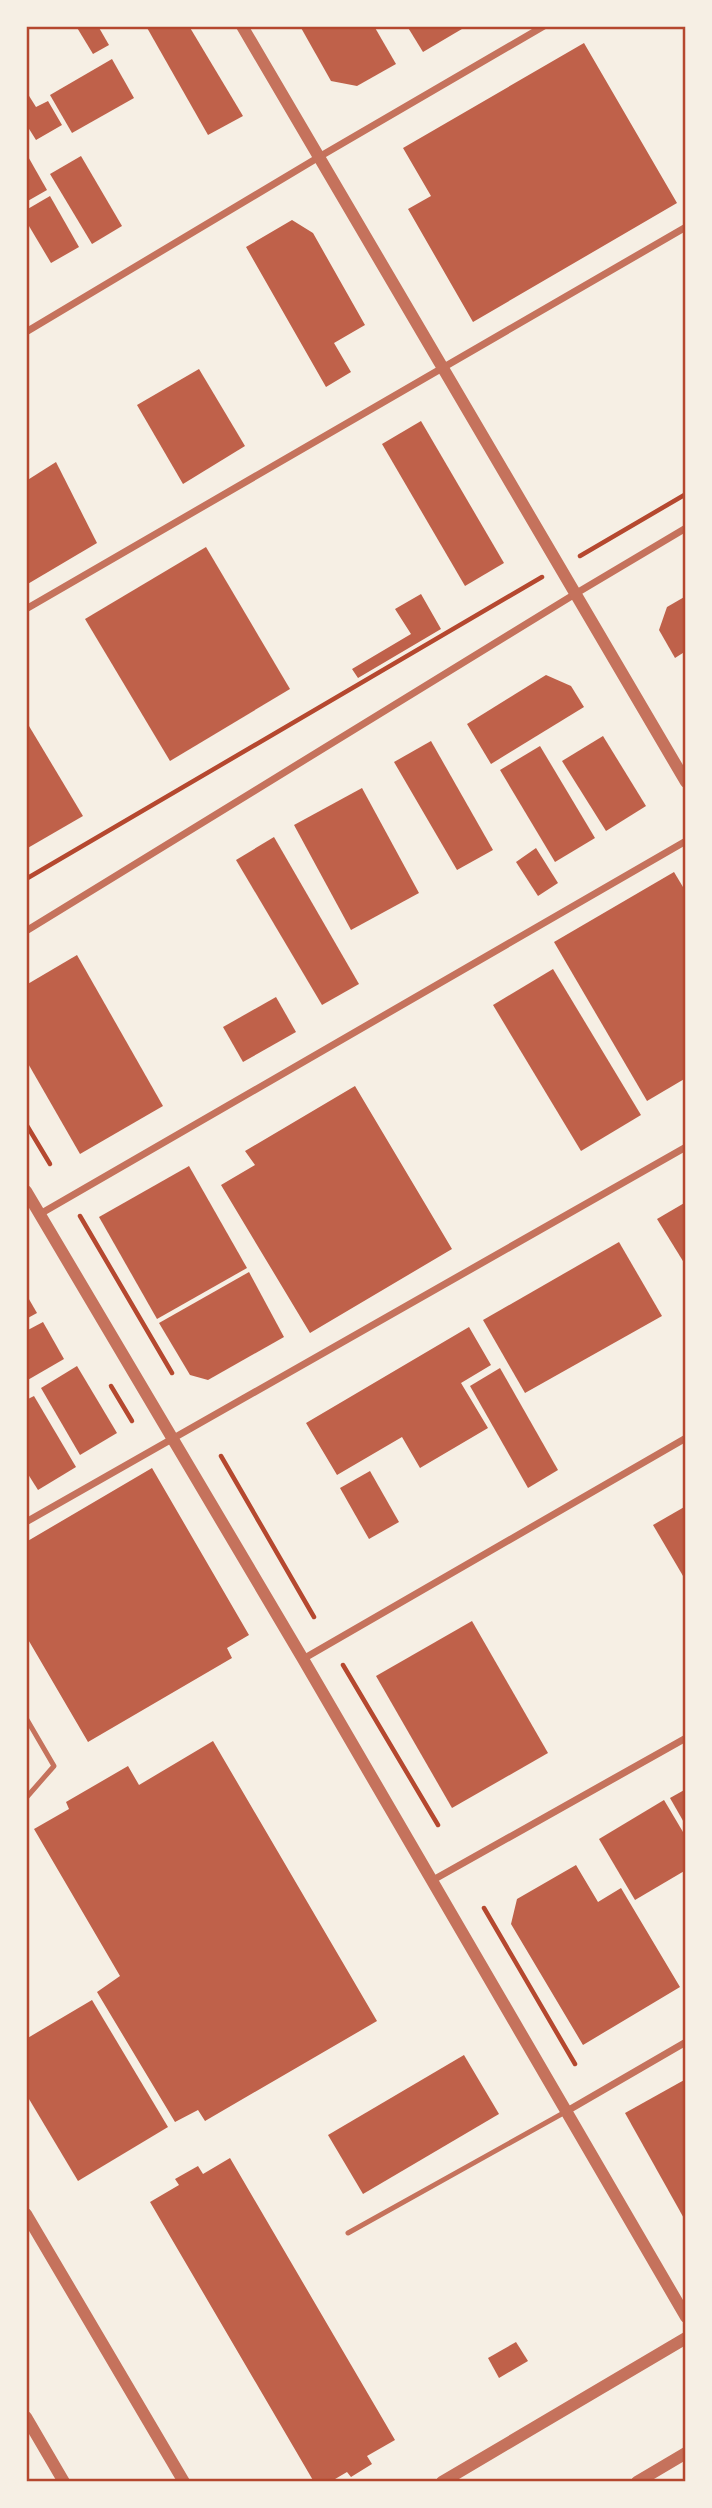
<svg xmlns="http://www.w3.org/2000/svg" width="712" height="2508" font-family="Rubik,sans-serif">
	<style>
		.building { fill: #bf614a }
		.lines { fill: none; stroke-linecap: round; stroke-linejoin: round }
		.path { stroke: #b5482f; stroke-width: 4.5 }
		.service { stroke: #c5725c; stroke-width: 5 }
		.minor { stroke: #c5725c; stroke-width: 7 }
		.tertiary { stroke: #c5725c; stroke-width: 12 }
		.neatline { fill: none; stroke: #b5482f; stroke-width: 2.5 }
	</style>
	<rect width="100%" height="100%" fill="#f6efe4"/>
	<g class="building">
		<polygon points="76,26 98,26 109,45 93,54"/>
		<polygon points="146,26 189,26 243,116 208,135"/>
		<polygon points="300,26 374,26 396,64 357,86 331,81"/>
		<polygon points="407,26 467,26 423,52"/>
		<polygon points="584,43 677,203 473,322 408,209 431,196 403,148"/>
		<polygon points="112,59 134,98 72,133 50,95"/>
		<polygon points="26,91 36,107 48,101 62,125 36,140 26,124"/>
		<polygon points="26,153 47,190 26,202"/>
		<polygon points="81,156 122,226 92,244 50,174"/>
		<polygon points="50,196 79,247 51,263 26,221 26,210"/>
		<polygon points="292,220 313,233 365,325 334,343 351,372 326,387 246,247"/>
		<polygon points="199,369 245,446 183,484 137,405"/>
		<polygon points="421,421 504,563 465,586 382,444"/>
		<polygon points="56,462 97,543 26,585 26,481"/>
		<polygon points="206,547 290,689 170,761 85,619"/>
		<polygon points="421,594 441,629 358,678 352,669 411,634 395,609"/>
		<polygon points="686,596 686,651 675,658 659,630 667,607"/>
		<polygon points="546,675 571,686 584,707 491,764 467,724"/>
		<polygon points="26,721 83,816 26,849"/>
		<polygon points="603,736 646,806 606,831 562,761"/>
		<polygon points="431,741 493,850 457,870 394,762"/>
		<polygon points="540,746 595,838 555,862 500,770"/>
		<polygon points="362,788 419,893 351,930 294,825"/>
		<polygon points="274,837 359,984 322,1005 236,860"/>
		<polygon points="536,848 558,883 538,896 516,862"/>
		<polygon points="674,872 686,892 686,1078 647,1101 554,942"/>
		<polygon points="77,955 163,1106 80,1154 26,1060 26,985"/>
		<polygon points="553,969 641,1115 581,1151 493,1005"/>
		<polygon points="276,997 296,1032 243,1062 223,1027"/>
		<polygon points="355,1086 452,1249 310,1333 221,1185 255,1165 245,1151"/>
		<polygon points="189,1166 247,1268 157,1319 99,1217"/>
		<polygon points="686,1202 686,1266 657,1219"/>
		<polygon points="619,1242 662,1316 525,1393 483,1320"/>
		<polygon points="249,1272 284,1337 208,1380 190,1375 159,1323"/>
		<polygon points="26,1294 37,1313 26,1319"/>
		<polygon points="43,1322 64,1359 26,1381 26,1331"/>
		<polygon points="469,1327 491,1365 461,1383 488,1428 420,1468 402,1437 337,1475 306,1423"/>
		<polygon points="77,1366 117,1433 80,1455 41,1388"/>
		<polygon points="500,1368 558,1470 528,1488 470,1386"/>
		<polygon points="34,1396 76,1467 38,1490 26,1471 26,1400"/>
		<polygon points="152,1468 249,1635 227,1648 232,1658 88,1742 26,1636 26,1542"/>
		<polygon points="370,1471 399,1522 369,1539 340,1488"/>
		<polygon points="686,1506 686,1581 653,1525"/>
		<polygon points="472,1621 548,1753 452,1808 376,1676"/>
		<polygon points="213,1741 377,2021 205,2121 198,2110 175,2122 97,1992 120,1976 34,1829 69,1809 66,1802 128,1766 139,1785"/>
		<polygon points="686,1789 686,1826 670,1798"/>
		<polygon points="664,1800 686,1837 686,1870 635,1900 599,1839"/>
		<polygon points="576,1865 598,1902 621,1888 680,1987 583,2045 511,1924 517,1899"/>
		<polygon points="92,2000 168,2127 78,2181 26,2094 26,2039"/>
		<polygon points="464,2055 499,2114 363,2194 328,2135"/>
		<polygon points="686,2079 686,2222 625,2113"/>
		<polygon points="230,2158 395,2440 367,2456 372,2464 351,2477 347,2472 330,2482 314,2482 150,2202 179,2185 175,2179 198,2166 203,2174"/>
		<polygon points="516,2342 528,2361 499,2378 488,2358"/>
	</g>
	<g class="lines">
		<g class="path">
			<polyline points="580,556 686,494"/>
			<polyline points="26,879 542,577"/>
			<polyline points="26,1124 50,1164"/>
			<polyline points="80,1216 172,1373"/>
			<polyline points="111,1386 132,1421"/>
			<polyline points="221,1456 314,1617"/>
			<polyline points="343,1665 438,1825"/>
			<polyline points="484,1908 575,2064"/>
		</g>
		<g class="service">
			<polyline points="26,1718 54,1766 26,1798"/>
			<polyline points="348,2233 567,2111"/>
		</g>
		<g class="minor">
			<polyline points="26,332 319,157 544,26"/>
			<polyline points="26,609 686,227"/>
			<polyline points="26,931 575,594 686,528"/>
			<polyline points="40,1214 686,841"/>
			<polyline points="26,1522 686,1147"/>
			<polyline points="303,1659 686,1438"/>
			<polyline points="433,1880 686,1738"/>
			<polyline points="567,2111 686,2042"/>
		</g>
		<g class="tertiary">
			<polyline points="242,26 686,782"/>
			<polyline points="26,1191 303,1659 686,2317"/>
			<polyline points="26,2214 184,2482"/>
			<polyline points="26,2417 64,2482"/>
			<polyline points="442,2482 686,2338"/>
			<polyline points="637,2482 686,2453"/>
		</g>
	</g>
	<rect width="712" height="2508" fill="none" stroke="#f6efe4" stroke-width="56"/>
	<rect x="28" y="28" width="656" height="2452" class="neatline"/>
</svg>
